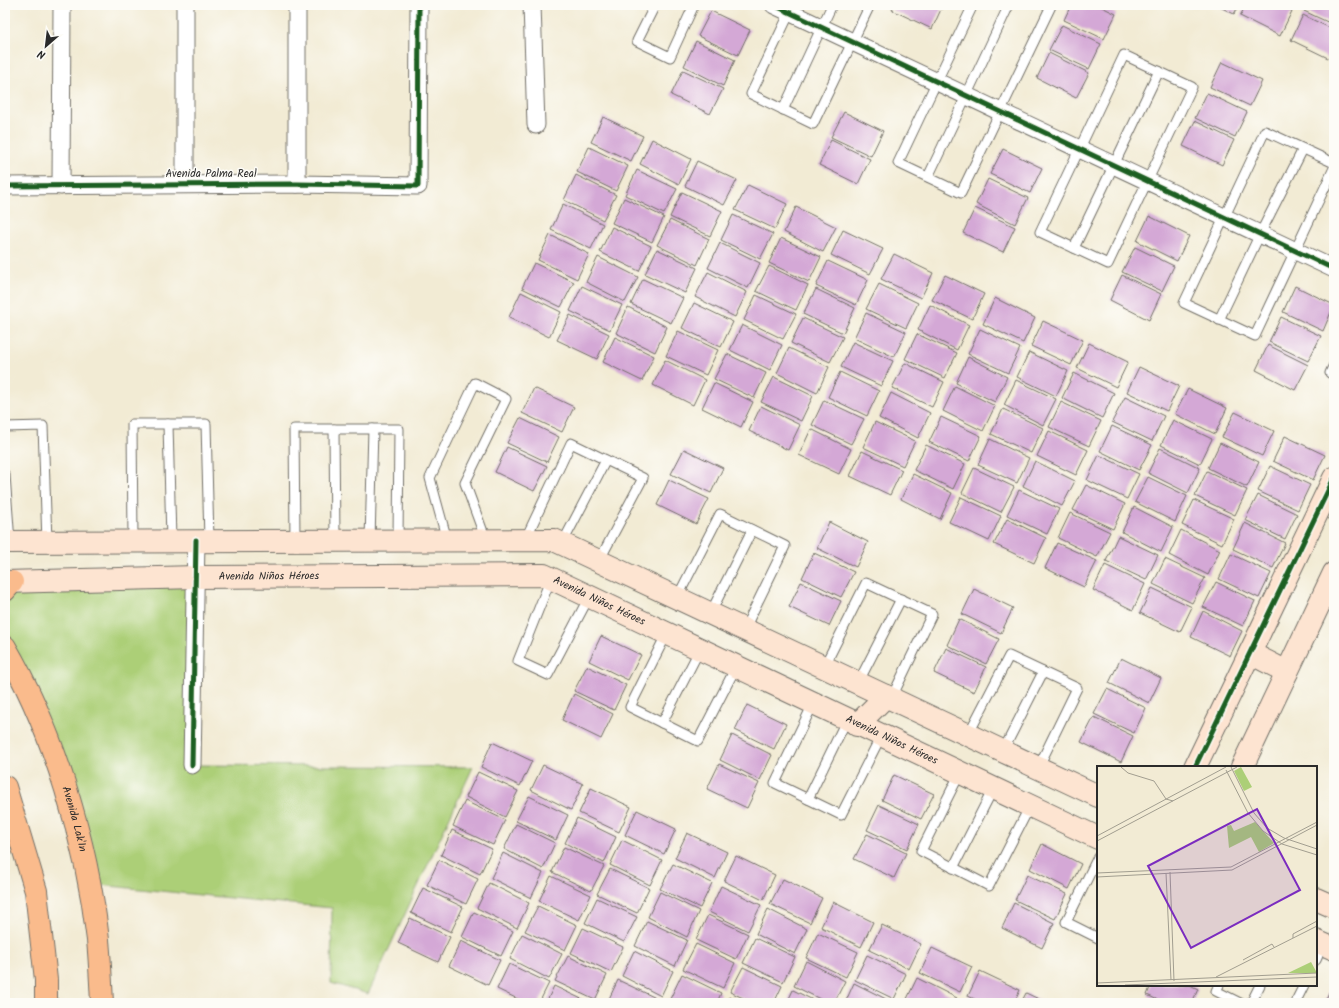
<svg xmlns="http://www.w3.org/2000/svg" width="1339" height="1008" font-family="Kalam,sans-serif">
	<style>
		.green { fill: #accf77; stroke: #6c7d51 }
		.building { fill: #d4a8d6 }
		.lines { fill: none; stroke-linecap: round; stroke-linejoin: round }
		.lane-casing { stroke: #716e66; stroke-width: 11 }
		.street-casing { stroke: #716e66; stroke-width: 19 }
		.secondary-casing { stroke: #716e66; stroke-width: 24 }
		.primary-casing { stroke: #716e66; stroke-width: 24 }
		.lane { stroke: #fff; stroke-width: 9 }
		.street { stroke: #fff; stroke-width: 17 }
		.secondary { stroke: #fde4d1; stroke-width: 22 }
		.primary { stroke: #fabb8c; stroke-width: 22 }
		.cycleway-casing { stroke: #fdfcf7; stroke-width: 8 }
		.cycleway { stroke: #1b5e20; stroke-width: 5 }
		.labels { text-anchor: middle; dominant-baseline: central; stroke-width: 3; stroke-linejoin: round; paint-order: stroke }
		.street-label { font-size: 11px; fill: #2b2b2b; stroke: #fdfcf7 }
		.inset-road { fill: none; stroke: #a29e90; stroke-width: 1 }
		.view { fill: #7b2cbf; fill-opacity: 0.15; stroke: #7b2cbf; stroke-width: 2 }
		.inset-edge { fill: none; stroke: #2b2b2b; stroke-width: 2 }
	</style>
	<rect width="100%" height="100%" fill="#fdfcf7"/>
	<filter id="ink" filterUnits="userSpaceOnUse"><feTurbulence type="fractalNoise" baseFrequency=".025" numOctaves="2"/><feDisplacementMap in="SourceGraphic" scale="8" xChannelSelector="R" yChannelSelector="G"/><feConvolveMatrix kernelMatrix="1 2 1 2 8 2 1 2 1" color-interpolation-filters="sRGB"/></filter>
	<filter id="wash" filterUnits="userSpaceOnUse"><feTurbulence type="fractalNoise" baseFrequency=".012" numOctaves="4" result="noise"/><feDisplacementMap in="SourceGraphic" scale="16" xChannelSelector="R" yChannelSelector="G"/><feGaussianBlur stdDeviation="0.9" result="paint"/><feColorMatrix in="noise" values="0 0 0 0 0 0 0 0 0 0 0 0 0 0 0 0 0 1.4 0 .05"/><feComposite in="paint" operator="in"/></filter>
	<g filter="url(#wash)">
		<rect width="100%" height="100%" fill="#f2ebd4"/>
		<polygon class="green" points="196,577 193,765 473,767 368,994 331,983 332,908 89,884 67,796 5,651 5,590"/>
		<g id="blocks">
			<g class="building">
				<polygon points="894,5 943,5 932,29 892,10"/>
				<polygon points="1071,5 1098,5 1116,14 1104,39 1064,20"/>
				<polygon points="1216,5 1239,5 1234,14"/>
				<polygon points="1246,5 1280,5 1292,11 1280,36 1240,16"/>
				<polygon points="1306,5 1334,5 1334,25 1304,11"/>
				<polygon points="711,11 750,30 738,55 698,36"/>
				<polygon points="1303,15 1334,30 1334,51 1330,59 1291,40"/>
				<polygon points="1062,25 1101,44 1089,69 1049,50"/>
				<polygon points="696,41 735,60 723,86 684,66"/>
				<polygon points="1049,53 1089,73 1076,98 1037,78"/>
				<polygon points="1222,62 1262,81 1250,106 1210,87"/>
				<polygon points="683,70 723,89 710,114 671,95"/>
				<polygon points="1207,93 1247,112 1235,137 1195,118"/>
				<polygon points="844,112 883,131 871,156 831,137"/>
				<polygon points="603,117 643,136 631,161 591,142"/>
				<polygon points="1195,121 1234,140 1222,165 1183,146"/>
				<polygon points="652,139 691,159 679,184 640,164"/>
				<polygon points="831,140 870,159 858,184 819,165"/>
				<polygon points="589,147 628,166 616,191 577,172"/>
				<polygon points="1003,149 1042,168 1030,193 990,174"/>
				<polygon points="697,161 737,180 724,205 685,186"/>
				<polygon points="637,170 677,189 664,214 625,195"/>
				<polygon points="576,175 616,195 603,220 564,200"/>
				<polygon points="988,179 1028,198 1015,224 976,204"/>
				<polygon points="748,185 787,204 775,229 735,210"/>
				<polygon points="682,192 722,211 710,236 670,217"/>
				<polygon points="624,198 664,217 652,242 612,223"/>
				<polygon points="563,204 603,224 591,249 551,230"/>
				<polygon points="796,207 836,227 823,252 784,232"/>
				<polygon points="975,208 1015,227 1003,252 963,233"/>
				<polygon points="733,215 773,234 760,259 721,240"/>
				<polygon points="1149,216 1189,236 1177,261 1137,241"/>
				<polygon points="670,220 709,239 697,265 657,245"/>
				<polygon points="612,227 651,246 639,271 600,252"/>
				<polygon points="843,230 883,249 870,274 831,255"/>
				<polygon points="550,235 589,254 577,279 538,260"/>
				<polygon points="781,238 821,257 809,282 769,263"/>
				<polygon points="720,243 760,263 748,288 708,268"/>
				<polygon points="1135,247 1174,266 1162,291 1122,272"/>
				<polygon points="657,249 697,268 685,293 645,274"/>
				<polygon points="894,254 933,273 921,298 881,279"/>
				<polygon points="598,257 638,277 625,302 586,282"/>
				<polygon points="828,261 868,280 856,305 816,286"/>
				<polygon points="534,263 574,282 561,307 522,288"/>
				<polygon points="769,266 808,285 796,310 756,291"/>
				<polygon points="708,272 747,292 735,317 695,297"/>
				<polygon points="945,275 984,294 972,319 932,300"/>
				<polygon points="1122,275 1161,294 1149,320 1110,300"/>
				<polygon points="643,279 683,298 671,323 631,304"/>
				<polygon points="879,284 918,303 906,328 866,309"/>
				<polygon points="582,286 622,305 610,330 570,311"/>
				<polygon points="1295,286 1334,305 1323,331 1283,312"/>
				<polygon points="816,289 855,308 843,333 803,314"/>
				<polygon points="521,292 561,312 549,337 509,317"/>
				<polygon points="756,295 796,314 783,339 744,320"/>
				<polygon points="995,298 1035,318 1023,343 983,324"/>
				<polygon points="694,303 733,322 721,347 682,328"/>
				<polygon points="930,305 969,325 957,350 918,330"/>
				<polygon points="628,307 667,327 655,352 616,333"/>
				<polygon points="866,313 906,332 894,357 854,338"/>
				<polygon points="570,315 609,334 597,359 557,340"/>
				<polygon points="1281,317 1321,336 1308,361 1269,342"/>
				<polygon points="803,318 843,337 830,362 791,343"/>
				<polygon points="1043,321 1083,340 1071,365 1031,346"/>
				<polygon points="742,325 782,345 770,370 730,350"/>
				<polygon points="980,329 1020,348 1008,373 968,354"/>
				<polygon points="678,331 718,350 706,375 666,356"/>
				<polygon points="917,334 957,353 945,378 905,359"/>
				<polygon points="615,337 654,356 642,381 603,362"/>
				<polygon points="853,342 893,361 881,386 841,367"/>
				<polygon points="1089,343 1128,362 1116,387 1077,368"/>
				<polygon points="1268,345 1308,365 1295,390 1256,370"/>
				<polygon points="789,348 829,367 817,393 777,373"/>
				<polygon points="1029,352 1068,371 1056,396 1017,377"/>
				<polygon points="727,354 766,373 754,398 714,379"/>
				<polygon points="968,357 1007,377 995,402 956,383"/>
				<polygon points="665,360 705,380 693,405 653,385"/>
				<polygon points="905,363 944,382 932,407 892,388"/>
				<polygon points="1139,367 1179,386 1167,411 1127,392"/>
				<polygon points="840,372 879,391 867,416 828,397"/>
				<polygon points="1074,373 1114,393 1102,418 1062,398"/>
				<polygon points="774,377 813,396 801,421 761,402"/>
				<polygon points="1016,380 1056,399 1043,425 1004,405"/>
				<polygon points="714,383 753,402 741,427 702,408"/>
				<polygon points="955,386 995,406 983,431 943,411"/>
				<polygon points="534,388 574,407 562,432 522,413"/>
				<polygon points="1188,389 1227,408 1215,434 1175,414"/>
				<polygon points="891,393 930,413 918,438 879,418"/>
				<polygon points="1125,397 1164,416 1152,441 1112,422"/>
				<polygon points="824,400 864,419 851,444 812,425"/>
				<polygon points="1061,402 1101,421 1089,446 1049,427"/>
				<polygon points="761,406 800,425 788,450 749,431"/>
				<polygon points="1003,409 1043,428 1031,453 991,434"/>
				<polygon points="1235,412 1274,431 1262,456 1222,437"/>
				<polygon points="941,417 981,436 969,461 929,442"/>
				<polygon points="520,418 559,437 547,462 507,443"/>
				<polygon points="1173,420 1212,439 1200,464 1161,445"/>
				<polygon points="875,422 915,441 903,466 863,447"/>
				<polygon points="1112,426 1152,445 1139,470 1100,451"/>
				<polygon points="811,429 851,449 839,474 799,455"/>
				<polygon points="1049,431 1088,450 1076,475 1037,456"/>
				<polygon points="1285,436 1325,455 1313,480 1273,461"/>
				<polygon points="990,439 1029,458 1017,483 978,465"/>
				<polygon points="1220,443 1259,462 1247,487 1208,468"/>
				<polygon points="926,445 965,464 953,489 914,470"/>
				<polygon points="507,447 547,466 534,491 495,472"/>
				<polygon points="1160,448 1200,468 1188,493 1148,473"/>
				<polygon points="684,449 723,468 711,493 671,474"/>
				<polygon points="862,451 902,470 890,495 850,476"/>
				<polygon points="1099,455 1139,474 1127,499 1087,480"/>
				<polygon points="1035,461 1075,481 1062,506 1023,486"/>
				<polygon points="1270,466 1310,485 1298,510 1258,491"/>
				<polygon points="974,468 1014,487 1001,512 962,493"/>
				<polygon points="1207,471 1247,490 1235,515 1195,496"/>
				<polygon points="913,474 952,493 940,519 901,499"/>
				<polygon points="1148,477 1187,496 1175,522 1135,502"/>
				<polygon points="669,480 709,499 696,524 657,505"/>
				<polygon points="1086,485 1125,504 1113,529 1073,510"/>
				<polygon points="1019,490 1059,509 1047,534 1007,515"/>
				<polygon points="1258,495 1297,514 1285,539 1245,520"/>
				<polygon points="961,497 1001,516 989,541 949,522"/>
				<polygon points="1194,500 1234,519 1222,544 1182,525"/>
				<polygon points="1134,507 1173,527 1161,552 1122,532"/>
				<polygon points="1070,513 1110,532 1097,557 1058,538"/>
				<polygon points="1007,519 1046,538 1034,563 994,544"/>
				<polygon points="829,522 868,542 856,567 817,548"/>
				<polygon points="1245,523 1285,543 1273,568 1233,549"/>
				<polygon points="1181,530 1220,550 1208,575 1169,555"/>
				<polygon points="1118,536 1158,555 1146,580 1106,561"/>
				<polygon points="1057,543 1097,561 1084,587 1045,568"/>
				<polygon points="814,553 854,572 841,597 802,578"/>
				<polygon points="1231,554 1271,573 1259,598 1219,579"/>
				<polygon points="1165,559 1205,578 1192,603 1153,584"/>
				<polygon points="1105,565 1145,584 1133,610 1093,590"/>
				<polygon points="801,582 841,601 829,626 789,607"/>
				<polygon points="1216,582 1255,601 1243,626 1203,607"/>
				<polygon points="1152,588 1192,607 1180,632 1140,613"/>
				<polygon points="974,589 1013,608 1001,633 962,614"/>
				<polygon points="1203,611 1242,631 1230,656 1191,637"/>
				<polygon points="959,619 999,639 986,664 947,645"/>
				<polygon points="601,636 641,655 628,680 589,661"/>
				<polygon points="946,648 986,667 974,692 934,673"/>
				<polygon points="1121,658 1161,678 1149,703 1109,683"/>
				<polygon points="587,666 626,685 614,710 574,691"/>
				<polygon points="1107,689 1146,708 1134,733 1094,714"/>
				<polygon points="574,694 613,714 601,739 562,720"/>
				<polygon points="747,705 786,724 774,749 735,730"/>
				<polygon points="1094,717 1133,736 1121,762 1081,742"/>
				<polygon points="732,735 772,755 760,780 720,760"/>
				<polygon points="492,742 532,761 520,786 481,767"/>
				<polygon points="719,764 759,783 747,808 707,789"/>
				<polygon points="543,765 583,784 571,810 531,790"/>
				<polygon points="478,772 518,791 505,817 466,797"/>
				<polygon points="894,775 934,794 921,819 882,800"/>
				<polygon points="591,788 631,807 619,832 579,813"/>
				<polygon points="529,796 568,815 556,840 516,821"/>
				<polygon points="465,801 505,820 493,845 453,826"/>
				<polygon points="879,805 919,824 907,849 867,830"/>
				<polygon points="637,810 676,829 664,854 625,835"/>
				<polygon points="577,818 616,837 604,863 565,843"/>
				<polygon points="516,824 555,843 543,869 504,849"/>
				<polygon points="452,830 492,849 480,874 441,855"/>
				<polygon points="687,833 727,852 715,878 675,858"/>
				<polygon points="867,834 906,853 894,878 854,859"/>
				<polygon points="622,840 662,860 650,885 610,865"/>
				<polygon points="1042,844 1081,864 1069,889 1030,869"/>
				<polygon points="564,847 604,866 591,891 552,872"/>
				<polygon points="503,853 543,873 531,898 491,878"/>
				<polygon points="736,856 775,875 763,900 724,881"/>
				<polygon points="439,860 478,879 466,904 427,885"/>
				<polygon points="673,864 712,883 700,908 660,889"/>
				<polygon points="610,869 649,888 637,913 597,894"/>
				<polygon points="1027,875 1067,894 1055,919 1015,900"/>
				<polygon points="551,876 591,895 579,920 539,901"/>
				<polygon points="783,879 822,898 810,923 770,904"/>
				<polygon points="489,883 529,903 517,928 477,908"/>
				<polygon points="721,886 761,905 748,931 709,912"/>
				<polygon points="423,888 463,907 451,932 411,913"/>
				<polygon points="660,892 699,911 687,937 648,917"/>
				<polygon points="597,898 637,917 624,942 585,923"/>
				<polygon points="833,902 873,922 861,947 821,927"/>
				<polygon points="1014,903 1054,923 1042,948 1002,928"/>
				<polygon points="538,906 577,925 565,950 525,931"/>
				<polygon points="768,909 807,929 795,954 756,934"/>
				<polygon points="474,912 513,931 501,956 462,937"/>
				<polygon points="708,915 748,934 736,959 696,940"/>
				<polygon points="410,918 450,937 438,962 398,943"/>
				<polygon points="647,921 687,940 675,966 635,946"/>
				<polygon points="882,925 921,944 909,969 869,950"/>
				<polygon points="583,928 623,947 611,972 571,953"/>
				<polygon points="818,933 858,952 846,977 806,958"/>
				<polygon points="522,934 562,954 549,979 510,959"/>
				<polygon points="755,938 795,957 783,982 743,963"/>
				<polygon points="461,941 500,960 488,985 449,966"/>
				<polygon points="696,944 735,963 723,988 683,969"/>
				<polygon points="932,948 972,967 960,992 920,973"/>
				<polygon points="634,951 673,971 661,996 622,976"/>
				<polygon points="867,955 906,974 894,999 855,980"/>
				<polygon points="568,956 607,975 595,1000 555,981"/>
				<polygon points="806,961 845,981 834,1003 828,1003 794,986"/>
				<polygon points="509,964 549,983 539,1003 526,1003 497,989"/>
				<polygon points="743,967 782,986 774,1003 754,1003 730,992"/>
				<polygon points="980,971 1020,990 1014,1003 983,1003 968,996"/>
				<polygon points="682,974 721,993 717,1003 678,1003 670,999"/>
				<polygon points="917,978 957,998 954,1003 905,1003"/>
				<polygon points="618,980 658,999 656,1003 607,1003"/>
				<polygon points="1334,982 1334,1003 1324,1003"/>
				<polygon points="854,983 894,1003 845,1003"/>
				<polygon points="1151,985 1190,985 1198,989 1192,1003 1164,1003 1147,995"/>
				<polygon points="554,986 590,1003 546,1003"/>
				<polygon points="793,990 819,1003 787,1003"/>
				<polygon points="1026,993 1047,1003 1021,1003"/>
				<polygon points="729,997 741,1003 726,1003"/>
			</g>
		</g>
	</g>
	<g filter="url(#ink)">
		<use href="#blocks" fill-opacity="0" stroke="#716e66" stroke-width="1"/>
		<g class="lines">
			<g class="lane-casing">
				<g id="lane">
					<polyline points="655,5 637,41 670,57 694,5"/>
					<polyline points="973,5 898,163 961,193 1051,6 1050,5"/>
					<polyline points="791,10 751,94 813,124 870,5"/>
					<polygon points="1124,55 1192,87 1108,264 1040,232"/>
					<polyline points="783,110 832,5"/>
					<polyline points="1334,163 1265,131 1184,303 1255,336 1334,168"/>
					<polyline points="928,177 1009,5"/>
					<polyline points="1074,248 1159,71"/>
					<polyline points="1219,320 1260,234 1303,149"/>
					<polyline points="1334,365 1330,373 1334,375"/>
					<polyline points="168,424 171,540"/>
					<polyline points="5,427 43,426 47,542"/>
					<polyline points="334,429 335,540"/>
					<polyline points="5,475 10,542"/>
					<polyline points="295,540 294,429 399,429 398,540"/>
					<polyline points="370,540 373,429"/>
					<polyline points="447,540 430,478 475,383 506,399 465,483 486,540"/>
					<polyline points="525,540 571,443 643,478 599,561"/>
					<polyline points="133,541 132,424 206,424 209,540"/>
					<polyline points="562,544 606,460"/>
					<polyline points="551,578 518,661 548,675 589,597"/>
					<polyline points="677,598 720,514 785,546 744,630"/>
					<polyline points="710,614 752,530"/>
					<polyline points="667,633 630,707 698,741 736,667"/>
					<polyline points="824,667 866,583 932,614 891,699"/>
					<polyline points="858,683 901,599"/>
					<polyline points="813,704 775,783 841,815 881,736"/>
					<polyline points="662,723 700,649"/>
					<polyline points="968,735 1009,656 1077,688 1038,768"/>
					<polyline points="1003,751 1043,672"/>
					<polyline points="960,773 921,851 989,886 1030,806"/>
					<polyline points="808,799 847,719"/>
					<polyline points="1098,857 1066,922 1098,938"/>
					<polyline points="953,868 993,789"/>
					<polyline points="1316,960 1323,944"/>
					<polyline points="1219,985 1216,991 1240,1003"/>
					<polyline points="1251,1003 1260,985"/>
					<polyline points="1295,1003 1304,985"/>
				</g>
			</g>
			<g class="street-casing">
				<g id="street">
					<polyline points="185,5 185,184"/>
					<polyline points="297,5 297,184"/>
					<polyline points="532,5 536,125"/>
					<path d="M774,5c187,88 374,176 560,264"/>
					<polyline points="5,186 297,184 418,186 419,5"/>
					<polyline points="61,186 62,5"/>
					<polyline points="192,765 196,540"/>
				</g>
			</g>
			<g class="secondary-casing">
				<g id="secondary">
					<polyline points="5,542 554,540 1098,796"/>
					<path id="s1" d="M5,582l191,-5 348,-2 554,263"/>
					<polyline points="1250,653 1287,672"/>
					<polyline points="857,725 886,696"/>
					<polyline points="1195,767 1334,478"/>
					<polyline points="1242,767 1334,573"/>
					<polyline points="1316,899 1334,907"/>
					<polyline points="1316,941 1334,949"/>
				</g>
			</g>
			<g class="primary-casing">
				<g id="primary">
					<polyline points="5,590 12,582"/>
					<path id="s2" d="M5,647c49,84 82,196 93,293 2,21 3,42 4,63"/>
					<polyline points="5,787 36,891 46,980 46,1003"/>
				</g>
			</g>
			<use href="#lane" class="lane"/>
			<use href="#street" class="street"/>
			<use href="#secondary" class="secondary"/>
			<use href="#primary" class="primary"/>
			<g class="cycleway-casing">
				<g id="cycleway">
					<path d="M774,5c187,88 374,176 560,264"/>
					<polyline points="5,186 297,184 418,186 419,5"/>
					<polyline points="192,765 196,540"/>
					<polyline points="1195,767 1334,478"/>
				</g>
			</g>
			<use href="#cycleway" class="cycleway"/>
		</g>
	</g>
	<g class="labels">
		<g class="street-label">
			<text x="211" y="174">Avenida Palma Real</text>
			<text stroke="none"><textPath href="#s1" startOffset="264">Avenida Niños Héroes</textPath></text>
			<text stroke="none"><textPath href="#s1" startOffset="600">Avenida Niños Héroes</textPath></text>
			<text stroke="none"><textPath href="#s1" startOffset="924">Avenida Niños Héroes</textPath></text>
			<text stroke="none"><textPath href="#s2" startOffset="186">Avenida Lak'In</textPath></text>
		</g>
	</g>
	<g transform="translate(1097 766)">
		<rect width="220" height="220" fill="#f2ebd4"/>
		<path d="M144,1l11,20 -8,4 -10,-20zM158,56l19,21 -15,9 -8,-15 -22,11 -2,-22 4,-1 3,6zM214,196l6,11h-29z" fill="#accf77"/>
		<path class="inset-road" d="M24,1l7,6 26,8 12,18 7,2M134,1l23,46 13,15 17,10 33,11M129,4l22,43 15,18 19,13 35,11M0,70l129,-69M0,75l140,-74M73,106l4,109M0,107l134,-6 86,-45M69,107l5,107M0,111l135,-7 85,-45M196,172v-4l24,-13M146,194l29,-16 2,3M119,211l101,-51M0,217l220,-10M28,219l192,-8"/>
		<path class="view" d="M160,43l43,81 -109,58 -43,-82z"/>
		<rect width="220" height="220" class="inset-edge"/>
	</g>
	<rect width="1339" height="1008" fill="none" stroke="#fdfcf7" stroke-width="20"/>
	<g transform="translate(46 46) rotate(208)" stroke="#fdfcf7" stroke-width="3" paint-order="stroke">
	<path d="M0-3L7 15L0 10L-7 15Z" fill="#2b2b2b"/>
	<text y="-6" font-size="11" font-weight="bold" text-anchor="middle" fill="#2b2b2b">N</text>
	</g>
</svg>
